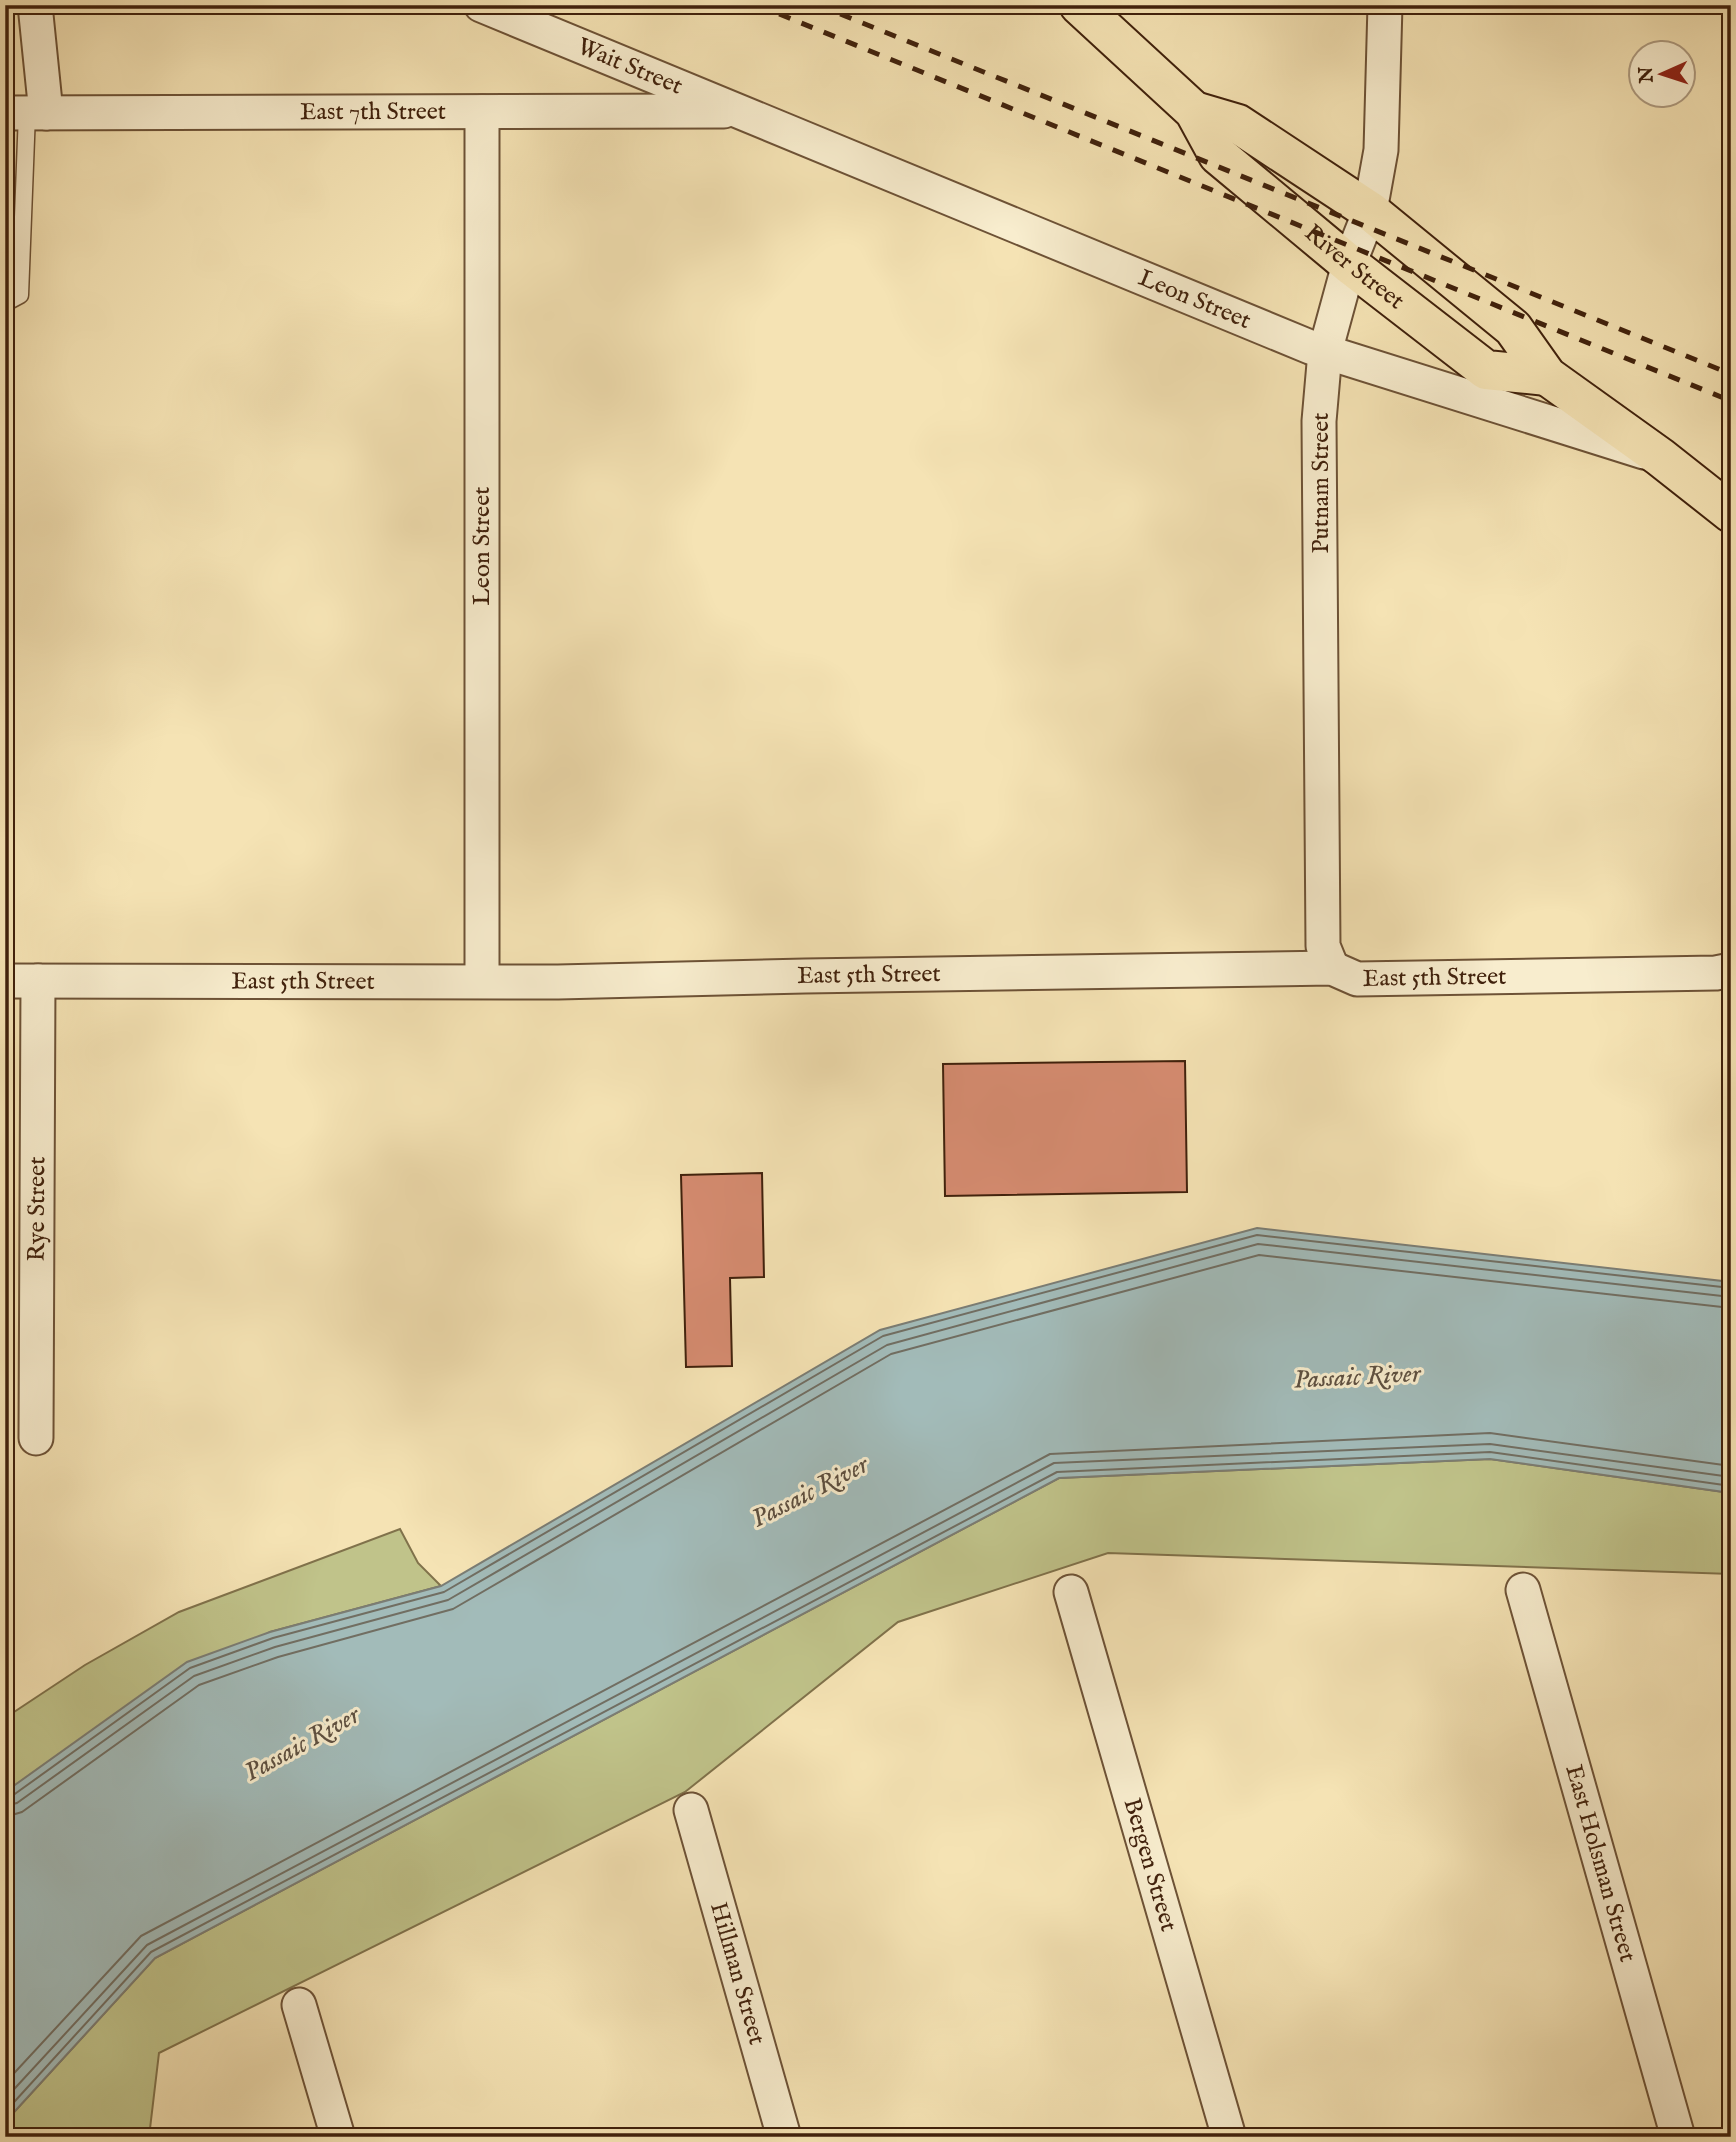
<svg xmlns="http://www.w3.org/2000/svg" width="1736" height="2142" font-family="'IM FELL English',serif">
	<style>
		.green { fill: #c0c38a; stroke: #80724b; stroke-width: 2 }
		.water { fill: #a2bbb9; stroke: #7b7d74; stroke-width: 2 }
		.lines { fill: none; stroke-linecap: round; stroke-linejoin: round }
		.shore { stroke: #716e62; stroke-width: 2 }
		.building { fill: #d68c71; stroke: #40210c; stroke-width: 2 }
		.lane-casing { stroke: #6d5236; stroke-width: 19 }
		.street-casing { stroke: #6d5236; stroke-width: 37 }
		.primary-casing { stroke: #40210c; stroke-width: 42 }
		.lane { stroke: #f8edce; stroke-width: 16 }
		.street { stroke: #f8edce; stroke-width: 33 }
		.primary { stroke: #f5e3b4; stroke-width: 38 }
		.rail { stroke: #40210c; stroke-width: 5; stroke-dasharray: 12 12; stroke-linecap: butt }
		.labels { text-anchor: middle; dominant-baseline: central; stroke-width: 6; stroke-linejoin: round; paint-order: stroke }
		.street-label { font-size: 24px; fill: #40210c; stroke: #f8edce }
		.water-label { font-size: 26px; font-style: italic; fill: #5d4f40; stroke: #f8edce }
	</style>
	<rect width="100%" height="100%" fill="#f5e3b4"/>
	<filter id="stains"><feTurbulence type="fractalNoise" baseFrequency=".00286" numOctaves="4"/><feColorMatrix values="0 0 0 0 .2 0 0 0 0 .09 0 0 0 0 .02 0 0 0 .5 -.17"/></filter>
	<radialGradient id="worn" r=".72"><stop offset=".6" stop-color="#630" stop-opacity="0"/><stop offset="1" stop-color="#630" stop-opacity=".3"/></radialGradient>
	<g class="green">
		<polygon points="1490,1459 1731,1493 1731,1574 1108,1553 898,1622 685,1792 159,2053 149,2137 5,2137 5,2122 155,1958 1059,1478"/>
		<polygon points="400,1529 418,1563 441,1586 270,1632 5,1792 5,1718 85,1665 179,1612"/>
	</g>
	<polygon class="water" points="1257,1228 1731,1282 1731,1493 1490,1459 1059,1478 155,1958 5,2122 5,1792 187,1662 270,1632 441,1586 880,1330"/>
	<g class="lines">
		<g class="shore">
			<polyline points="5,1797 12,1796 190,1668 273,1638 444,1592 883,1336 1257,1235 1731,1288"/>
			<polyline points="5,1806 17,1803 194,1676 275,1647 448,1600 887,1345 1258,1244 1731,1297"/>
			<polyline points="5,1817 22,1812 199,1685 278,1657 453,1609 891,1354 1259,1255 1731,1308"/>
			<polyline points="5,2083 141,1936 1050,1454 1490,1433 1731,1466"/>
			<polyline points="5,2099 147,1945 1054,1463 1490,1444 1731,1477"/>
			<polyline points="5,2112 151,1952 1057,1472 1490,1452 1731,1486"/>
		</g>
	</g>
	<g class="building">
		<polygon points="1185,1061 1187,1192 945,1196 943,1064"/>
		<polygon points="762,1173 764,1277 730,1278 732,1366 686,1367 681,1175"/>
	</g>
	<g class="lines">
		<g class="lane-casing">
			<polyline id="lane" points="5,303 20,295 27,113"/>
		</g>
		<g class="street-casing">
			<g id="street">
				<polyline points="35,5 46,113"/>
				<path id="s1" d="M481,5l829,342 334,105"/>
				<path id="s2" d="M5,113l719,-2"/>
				<polyline points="1332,968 1323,946 1319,421 1325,352 1349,264 1370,211 1381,150 1385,5"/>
				<path id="s3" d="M5,981l553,1 247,-6 527,-8 25,11 359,-6 15,-3"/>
				<polyline points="482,981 482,112"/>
				<path id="s4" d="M36,1438l2,-457"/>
				<path id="s5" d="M1523,1590l155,547"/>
				<path id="s6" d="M1071,1592l158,545"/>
				<path id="s7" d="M691,1810l93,327"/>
				<polyline points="299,2005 338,2137"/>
			</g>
		</g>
		<g class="primary-casing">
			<g id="primary">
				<path id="s8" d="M1079,5l115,106 24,44 131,109 137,106 61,6"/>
				<polyline points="1194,111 1238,124 1370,211 1513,328 1547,376 1660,457 1731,513"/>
			</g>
		</g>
		<use href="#lane" class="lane"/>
		<use href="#street" class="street"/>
		<use href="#primary" class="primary"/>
		<g class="rail">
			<polyline points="757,5 1731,401"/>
			<polyline points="818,5 1731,374"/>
		</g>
	</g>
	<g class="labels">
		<g class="street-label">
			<text stroke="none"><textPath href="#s1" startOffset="161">Wait Street</textPath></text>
			<text stroke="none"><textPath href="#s2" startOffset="368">East 7th Street</textPath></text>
			<text stroke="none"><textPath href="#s8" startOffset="383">River Street</textPath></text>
			<text stroke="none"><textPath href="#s1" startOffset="772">Leon Street</textPath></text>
			<text transform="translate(1321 483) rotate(-90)">Putnam Street</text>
			<text transform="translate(482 546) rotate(-90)">Leon Street</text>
			<text stroke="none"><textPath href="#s3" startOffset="864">East 5th Street</textPath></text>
			<text stroke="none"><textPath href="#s3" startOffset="1432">East 5th Street</textPath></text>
			<text stroke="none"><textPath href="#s3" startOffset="298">East 5th Street</textPath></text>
			<text stroke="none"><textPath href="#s4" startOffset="229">Rye Street</textPath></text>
			<text stroke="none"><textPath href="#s5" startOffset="284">East Holsman Street</textPath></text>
			<text stroke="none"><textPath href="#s6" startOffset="284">Bergen Street</textPath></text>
			<text stroke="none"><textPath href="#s7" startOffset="170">Hillman Street</textPath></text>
		</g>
		<g class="water-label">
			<text transform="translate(1357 1377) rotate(-3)">Passaic River</text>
			<text transform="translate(810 1492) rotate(-27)">Passaic River</text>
			<text transform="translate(302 1744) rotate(-29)">Passaic River</text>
		</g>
	</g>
	<rect width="1736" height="2142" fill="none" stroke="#f5e3b4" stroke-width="28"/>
	<rect x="7" y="7" width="1722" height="2128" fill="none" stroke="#40210c" stroke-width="3.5"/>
	<rect x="14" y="14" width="1708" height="2114" fill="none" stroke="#40210c" stroke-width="2"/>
	<g transform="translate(1662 74) rotate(267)"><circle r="33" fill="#f8edce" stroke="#ae9b80" stroke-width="2"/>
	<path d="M0-5L12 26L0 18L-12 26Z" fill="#8f2418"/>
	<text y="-10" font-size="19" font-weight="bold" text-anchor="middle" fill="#40210c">N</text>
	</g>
	<rect width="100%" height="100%" filter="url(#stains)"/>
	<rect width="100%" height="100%" fill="url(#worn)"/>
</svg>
